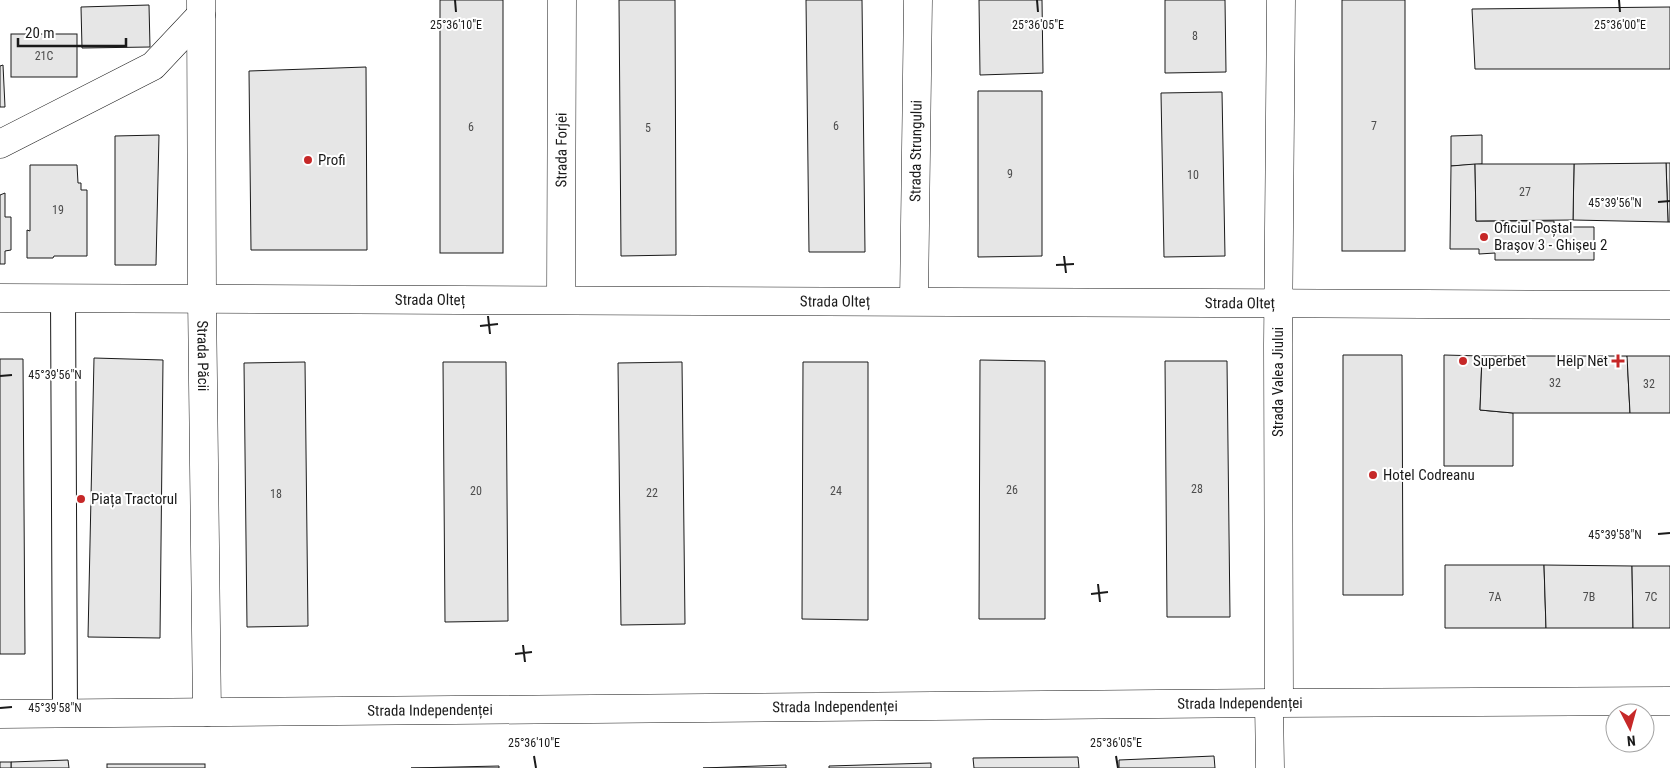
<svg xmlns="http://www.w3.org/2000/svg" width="1670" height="768" font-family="'Roboto Condensed',sans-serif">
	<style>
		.building { fill: #e6e6e6; stroke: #1a1a1a }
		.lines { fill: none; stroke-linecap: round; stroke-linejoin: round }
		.pedestrian-casing { stroke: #1a1a1a; stroke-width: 26 }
		.minor-casing { stroke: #1a1a1a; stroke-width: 29 }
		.secondary-casing { stroke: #1a1a1a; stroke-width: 29 }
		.pedestrian { stroke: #fff; stroke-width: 24 }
		.minor { stroke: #fff; stroke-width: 28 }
		.secondary { stroke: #fff; stroke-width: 28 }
		.ticks { fill: none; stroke: #1a1a1a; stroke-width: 2 }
		.poi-dot { fill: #c62828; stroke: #fff; stroke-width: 2 }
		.labels { text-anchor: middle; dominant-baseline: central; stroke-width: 4; stroke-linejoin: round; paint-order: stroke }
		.number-label { font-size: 12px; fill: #4d4d4d }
		.street-label { font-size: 15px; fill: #1a1a1a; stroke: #fff }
		.poi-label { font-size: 15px; fill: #1a1a1a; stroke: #fff; text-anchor: start }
		.ticks-label { font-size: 12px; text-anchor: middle; fill: #1a1a1a; stroke: #fff; stroke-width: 4; stroke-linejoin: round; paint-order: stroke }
	</style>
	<rect width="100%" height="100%" fill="#fff"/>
	<g class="building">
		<rect x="440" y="0" width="63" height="253"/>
		<polygon points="619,0 675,0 676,255 621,256"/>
		<polygon points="806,0 862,0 865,252 809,252"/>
		<polygon points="979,0 1042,0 1043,73 980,75"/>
		<polygon points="1165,0 1225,0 1226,72 1165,73"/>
		<rect x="1342" y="0" width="63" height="251"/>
		<polygon points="149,5 150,47 82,48 81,7"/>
		<polygon points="1670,7 1670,69 1475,69 1472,9"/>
		<rect x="11" y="34" width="66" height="43"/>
		<polygon points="3,65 5,107 0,107 0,66"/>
		<polygon points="366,67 367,250 251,250 249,71"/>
		<polygon points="978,91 1042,91 1042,256 978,257"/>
		<polygon points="1222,92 1225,256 1164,257 1161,93"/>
		<polygon points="159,135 156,265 115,265 115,136"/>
		<polygon points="1482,135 1482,164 1451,166 1451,136"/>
		<polygon points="1666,163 1670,163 1670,222 1668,222"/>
		<polygon points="1666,163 1668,222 1573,220 1574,164"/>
		<polygon points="1475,164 1476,221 1554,221 1554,227 1594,227 1594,260 1495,260 1495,253 1479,254 1479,249 1450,249 1451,166"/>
		<polygon points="1475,164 1574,164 1573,220 1476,221"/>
		<polygon points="30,165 77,165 78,183 81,183 81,190 87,190 87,256 54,256 53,258 27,258 27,230 30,231"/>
		<polygon points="5,193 5,217 11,217 11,250 5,251 5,264 0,264 0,195"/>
		<polygon points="1343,355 1402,355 1403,595 1343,595"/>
		<polygon points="1444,355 1482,356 1480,410 1513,413 1513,466 1444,466"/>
		<polygon points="1482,356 1627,356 1630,413 1513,413 1480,410"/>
		<polygon points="1627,356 1670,356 1670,413 1630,413"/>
		<polygon points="94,358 163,360 160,638 88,637"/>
		<polygon points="0,359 23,359 25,654 0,654"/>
		<polygon points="980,360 1045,361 1045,619 979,619"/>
		<polygon points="1165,361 1227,361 1230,617 1167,617"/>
		<polygon points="305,362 308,626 247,627 244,363"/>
		<polygon points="443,362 506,362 508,621 445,622"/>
		<polygon points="682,362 685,624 621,625 618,363"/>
		<polygon points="803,362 868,362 868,620 802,619"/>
		<polygon points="1445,565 1544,565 1546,628 1445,628"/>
		<polygon points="1544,565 1632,566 1633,628 1546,628"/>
		<polygon points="1632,566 1670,566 1670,628 1633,628"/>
		<polygon points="1214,756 1215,768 1119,768 1119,760"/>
		<polygon points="1078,757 1079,768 974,768 973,758"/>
		<polygon points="68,760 69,768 11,768 11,762"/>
		<rect x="0" y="762" width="11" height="6"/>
		<polygon points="931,763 931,768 829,768 829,766"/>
		<rect x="107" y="764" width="98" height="4"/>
		<polygon points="786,765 786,768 703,768"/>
		<polygon points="499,766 499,768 411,768"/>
	</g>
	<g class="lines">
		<g class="pedestrian-casing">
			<polyline id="pedestrian" points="63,298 65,713"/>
		</g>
		<g class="minor-casing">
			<g id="minor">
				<path id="s1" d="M201,0l1,298 5,414"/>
				<polyline points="0,144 153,66 201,15"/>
				<path id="s2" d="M0,298l1670,7"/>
				<path id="s3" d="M561,300l1,-300"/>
				<path id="s4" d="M914,301l4,-301"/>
				<polyline points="1269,703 1270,768"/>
				<polyline points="1279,703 1278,345 1281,0"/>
			</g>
		</g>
		<g class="secondary-casing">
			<g id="secondary">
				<path id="s5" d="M0,714l1279,-11 391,-2"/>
			</g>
		</g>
		<use href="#pedestrian" class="pedestrian"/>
		<use href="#minor" class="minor"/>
		<use href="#secondary" class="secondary"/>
	</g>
	<path class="ticks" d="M455,0l1,12M1037,0l1,12M1619,0l1,12M1658,202l12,-1M1064,256l2,17M1056,265l18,-1M488,316l2,18M480,326l18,-2M0,376l12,-1M1658,534l12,-1M1098,584l2,18M1091,594l17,-2M523,645l2,17M515,654l17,-2M0,708l12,-1M534,756l2,12M1116,756l2,12"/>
	<g class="poi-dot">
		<circle cx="308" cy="160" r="5"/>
		<circle cx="1484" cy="237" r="5"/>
		<circle cx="1463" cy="361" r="5"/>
		<path d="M1615.5 353.5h5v5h5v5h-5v5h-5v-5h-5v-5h5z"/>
		<circle cx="1373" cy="475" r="5"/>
		<circle cx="81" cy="499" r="5"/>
	</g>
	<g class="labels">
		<g class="number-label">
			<text x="1195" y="36">8</text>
			<text x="44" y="56">21C</text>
			<text x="836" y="126">6</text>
			<text x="1374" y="126">7</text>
			<text x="471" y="127">6</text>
			<text x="648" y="128">5</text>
			<text x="1010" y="174">9</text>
			<text x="1193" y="175">10</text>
			<text x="1525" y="192">27</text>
			<text x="58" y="210">19</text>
			<text x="1555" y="383">32</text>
			<text x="1649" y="384">32</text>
			<text x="1197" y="489">28</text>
			<text x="1012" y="490">26</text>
			<text x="476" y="491">20</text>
			<text x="836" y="491">24</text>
			<text x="652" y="493">22</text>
			<text x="276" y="494">18</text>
			<text x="1495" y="597">7A</text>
			<text x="1589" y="597">7B</text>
			<text x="1651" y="597">7C</text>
		</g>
		<g class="street-label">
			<text stroke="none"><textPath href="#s3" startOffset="150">Strada Forjei</textPath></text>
			<text stroke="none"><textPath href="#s4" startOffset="150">Strada Strungului</textPath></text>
			<text stroke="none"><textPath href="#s2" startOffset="430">Strada Olteț</textPath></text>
			<text stroke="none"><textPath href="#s2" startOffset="835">Strada Olteț</textPath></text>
			<text stroke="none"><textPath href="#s2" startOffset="1240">Strada Olteț</textPath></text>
			<text stroke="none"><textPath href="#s1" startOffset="356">Strada Păcii</textPath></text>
			<text transform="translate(1278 382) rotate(-90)">Strada Valea Jiului</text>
			<text stroke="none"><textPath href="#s5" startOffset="1240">Strada Independenței</textPath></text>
			<text stroke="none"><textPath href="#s5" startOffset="835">Strada Independenței</textPath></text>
			<text stroke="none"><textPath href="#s5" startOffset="430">Strada Independenței</textPath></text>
		</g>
		<g class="poi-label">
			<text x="318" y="160">Profi</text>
			<text x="1494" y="228">Oficiul Poștal<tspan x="1494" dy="17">Braşov 3 - Ghişeu 2</tspan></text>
			<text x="1473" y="361">Superbet</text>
			<text x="1608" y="361" text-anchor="end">Help Net</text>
			<text x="1383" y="475">Hotel Codreanu</text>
			<text x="91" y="499">Piața Tractorul</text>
		</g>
	</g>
	<g class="ticks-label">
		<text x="456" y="29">25°36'10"E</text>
		<text x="1038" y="29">25°36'05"E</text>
		<text x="1620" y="29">25°36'00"E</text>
		<text x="1615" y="207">45°39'56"N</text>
		<text x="55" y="379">45°39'56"N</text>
		<text x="1615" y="539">45°39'58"N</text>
		<text x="55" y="712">45°39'58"N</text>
		<text x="534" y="747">25°36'10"E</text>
		<text x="1116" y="747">25°36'05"E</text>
	</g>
	<g transform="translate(1630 728) rotate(174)"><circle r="24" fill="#ffffff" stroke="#a3a3a3"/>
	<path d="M0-4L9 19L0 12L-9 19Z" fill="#c62828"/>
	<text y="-8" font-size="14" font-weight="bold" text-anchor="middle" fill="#1a1a1a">N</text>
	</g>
	<path d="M18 38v8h108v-8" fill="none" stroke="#1a1a1a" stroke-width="2.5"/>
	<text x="25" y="38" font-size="15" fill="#1a1a1a" stroke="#ffffff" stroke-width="4" paint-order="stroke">20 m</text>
</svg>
